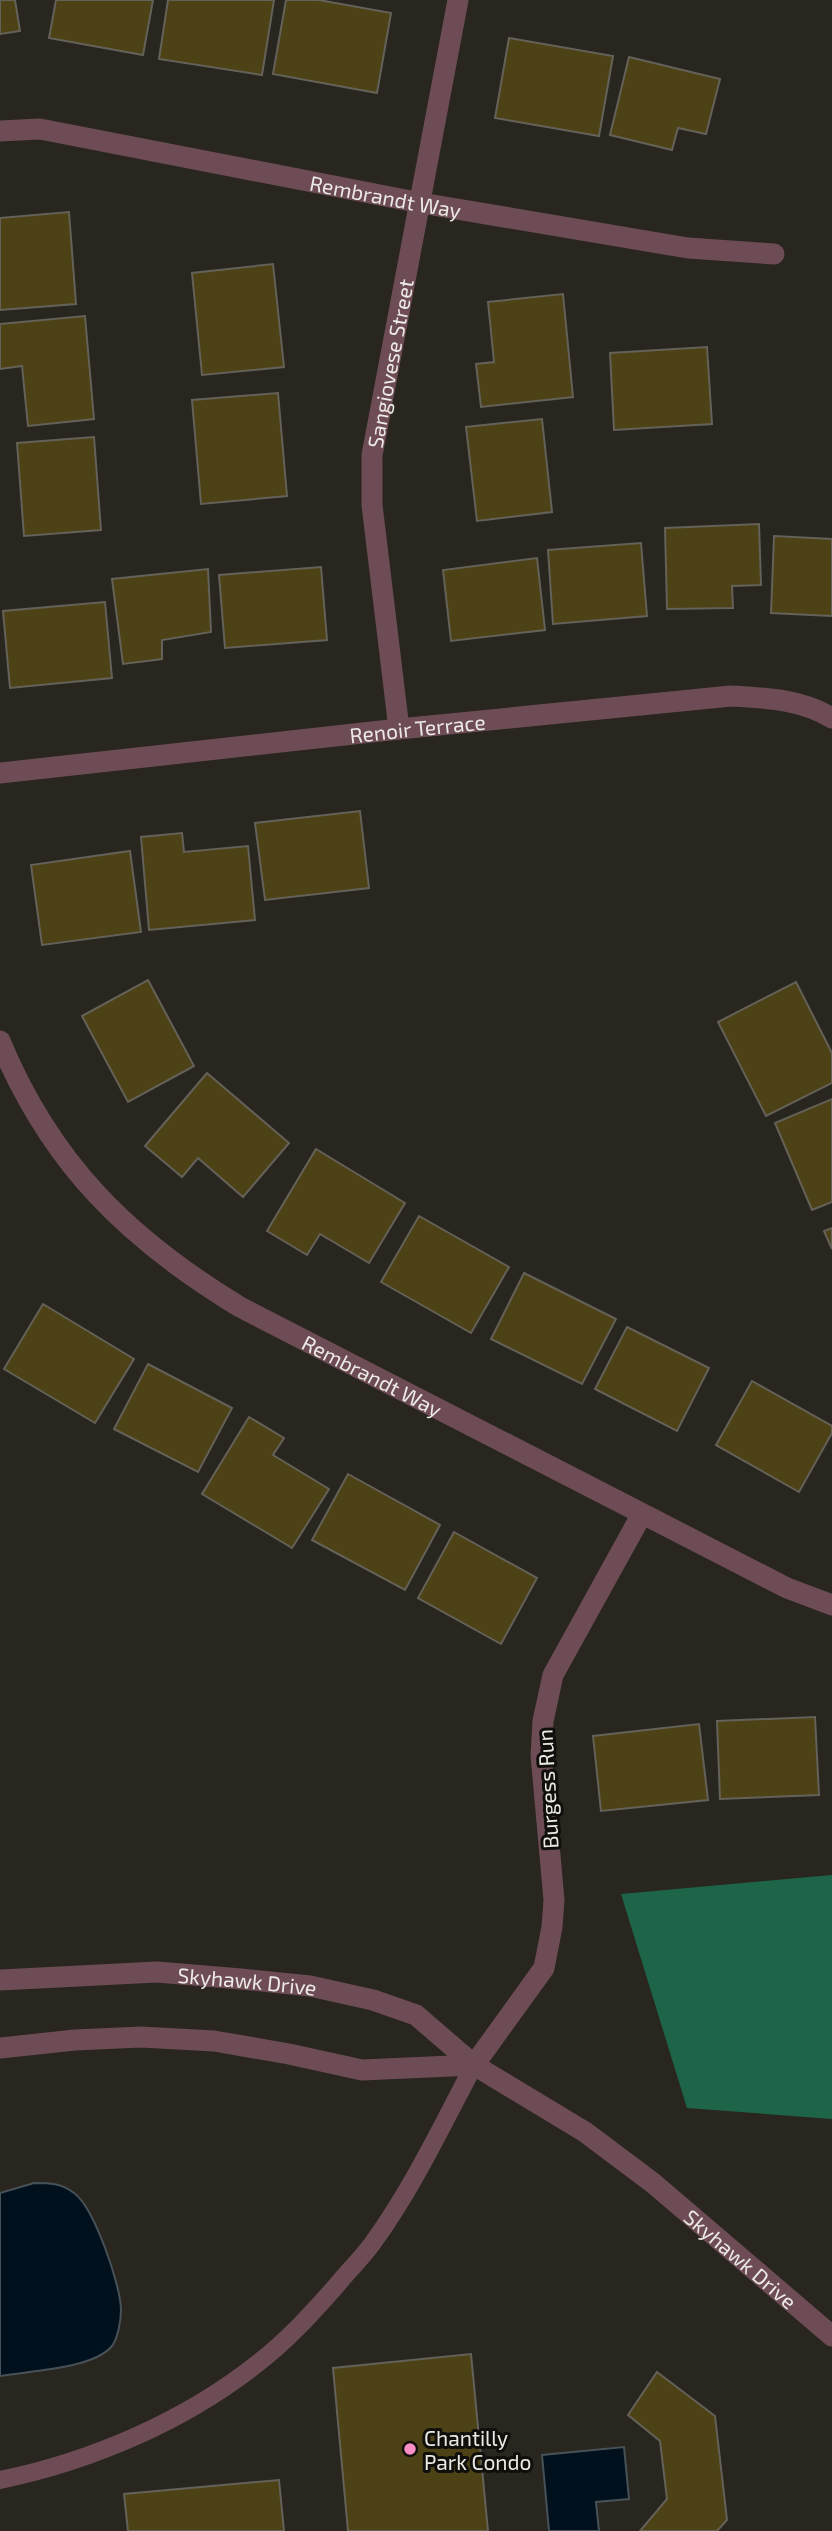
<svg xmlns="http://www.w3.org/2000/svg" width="832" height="2531" font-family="'Exo 2',sans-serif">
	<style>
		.forest { fill: #1e6449 }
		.water { fill: #00101c; stroke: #475158; stroke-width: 2 }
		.building { fill: #4d4116; stroke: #646158; stroke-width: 2 }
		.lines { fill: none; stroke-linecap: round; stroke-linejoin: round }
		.service { stroke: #6d4c55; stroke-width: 18 }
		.minor { stroke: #6d4c55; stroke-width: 21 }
		.poi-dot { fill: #fb8fc5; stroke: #100f0c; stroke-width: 2.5 }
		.labels { text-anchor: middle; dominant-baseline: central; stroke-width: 6; stroke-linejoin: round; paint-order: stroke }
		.street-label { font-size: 21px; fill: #eceae5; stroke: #100f0c }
		.poi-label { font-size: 21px; fill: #eceae5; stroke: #100f0c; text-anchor: start }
	</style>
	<rect width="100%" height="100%" fill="#28261e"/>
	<polygon class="forest" points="832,1875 832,2119 687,2108 621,1894"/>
	<g class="water">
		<path d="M34,2183c16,0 27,0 40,10 20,14 47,93 47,117 0,10 -3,28 -9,36 -19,23 -83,25 -112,30v-183z"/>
		<polygon points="624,2447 629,2499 596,2502 599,2531 549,2531 542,2455"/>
	</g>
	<g class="building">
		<polygon points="0,0 15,0 20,31 0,34"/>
		<polygon points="56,0 153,0 143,55 49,38"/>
		<polygon points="168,0 274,0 262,75 159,59"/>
		<polygon points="286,0 319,0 391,13 377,93 273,74"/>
		<polygon points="509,38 613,56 599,136 495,118"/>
		<polygon points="629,57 720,79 706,134 678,128 672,150 610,135"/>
		<polygon points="69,212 76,304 0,310 0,218"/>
		<polygon points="273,264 284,367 202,375 192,273"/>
		<polygon points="563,294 573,397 481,407 476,364 494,362 488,302"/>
		<polygon points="85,316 94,419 28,426 22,366 0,369 0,324"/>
		<polygon points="707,347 712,424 614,430 610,353"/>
		<polygon points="278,393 287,496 201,504 192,400"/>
		<polygon points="542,419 552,512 477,521 466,427"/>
		<polygon points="94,437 101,530 24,536 17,443"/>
		<polygon points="759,524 761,585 732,586 733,608 667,609 665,528"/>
		<polygon points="774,536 832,539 832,616 771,613"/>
		<polygon points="641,543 647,616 553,624 548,550"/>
		<polygon points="537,558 545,630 451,641 443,570"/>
		<polygon points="321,567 327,640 225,648 219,575"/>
		<polygon points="208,569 211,632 162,640 162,659 123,664 112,579"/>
		<polygon points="105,602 112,678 10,688 3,611"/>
		<polygon points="360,811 369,888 265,900 255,823"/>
		<polygon points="182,833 184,852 248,846 255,920 149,930 141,837"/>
		<polygon points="130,851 141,932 42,945 31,865"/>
		<polygon points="148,980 194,1066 128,1102 82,1016"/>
		<polygon points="796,982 832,1053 832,1083 766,1116 718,1022"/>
		<polygon points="207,1073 289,1143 243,1197 198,1158 182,1177 145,1146"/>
		<polygon points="832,1099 832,1202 812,1210 775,1123"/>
		<polygon points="316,1149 405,1203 369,1263 320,1234 307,1255 267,1231"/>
		<polygon points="419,1216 509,1267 471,1333 381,1282"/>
		<polygon points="832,1228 832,1249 824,1231"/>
		<polygon points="524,1273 616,1319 582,1384 491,1339"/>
		<polygon points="43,1304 134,1359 95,1423 4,1369"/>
		<polygon points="627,1327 709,1368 677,1431 595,1389"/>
		<polygon points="148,1364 232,1408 198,1472 114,1429"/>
		<polygon points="752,1381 832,1426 832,1433 799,1492 716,1445"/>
		<polygon points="249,1417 284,1438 273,1455 329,1489 292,1548 202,1494"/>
		<polygon points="348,1474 440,1525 405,1590 312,1540"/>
		<polygon points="454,1532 537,1578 501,1644 418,1598"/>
		<polygon points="815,1717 819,1795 720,1799 717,1721"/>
		<polygon points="699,1724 708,1800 601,1811 593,1736"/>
		<polygon points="471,2354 488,2531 348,2531 333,2368"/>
		<polygon points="657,2372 715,2416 727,2520 717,2531 640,2531 667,2499 660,2441 628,2415"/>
		<polygon points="279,2480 284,2531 128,2531 124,2494"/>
	</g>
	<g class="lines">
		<path class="service" d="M0,2480c92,-19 185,-59 258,-117 30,-23 55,-51 79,-78 11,-14 24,-26 35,-41 40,-55 70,-118 102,-179"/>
		<g class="minor">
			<path id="s1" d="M0,131l40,-2 381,74 267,45 86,6"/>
			<path id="s2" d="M399,729l-27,-224v-50l86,-455"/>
			<path id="s3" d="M0,773l399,-44 332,-33c35,2 70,3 101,22"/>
			<path id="s4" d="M0,1041c51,123 128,198 240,266l547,281 45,17"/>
			<path id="s5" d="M0,1980l157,-8 84,7 69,7 63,14 43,15 58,50 111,67 68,51 179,153"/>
			<polyline points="0,2048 75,2040 141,2037 214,2041 289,2054 362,2070 474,2065"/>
			<polyline points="474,2065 544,1968 552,1927 554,1900 541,1755 543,1721 553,1675 642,1514"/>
		</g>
	</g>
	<circle class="poi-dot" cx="410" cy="2449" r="7"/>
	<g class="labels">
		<g class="street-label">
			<text stroke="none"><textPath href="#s1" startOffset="392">Rembrandt Way</textPath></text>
			<text stroke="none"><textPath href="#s2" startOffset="369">Sangiovese Street</textPath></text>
			<text stroke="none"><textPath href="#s3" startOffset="420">Renoir Terrace</textPath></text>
			<text stroke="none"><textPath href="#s4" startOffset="514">Rembrandt Way</textPath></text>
			<text transform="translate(547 1789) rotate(-93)">Burgess Run</text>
			<text stroke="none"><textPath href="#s5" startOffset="248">Skyhawk Drive</textPath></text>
			<text stroke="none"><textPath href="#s5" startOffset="828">Skyhawk Drive</textPath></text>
		</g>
		<g class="poi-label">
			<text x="424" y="2437">Chantilly<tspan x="424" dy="24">Park Condo</tspan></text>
		</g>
	</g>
</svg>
